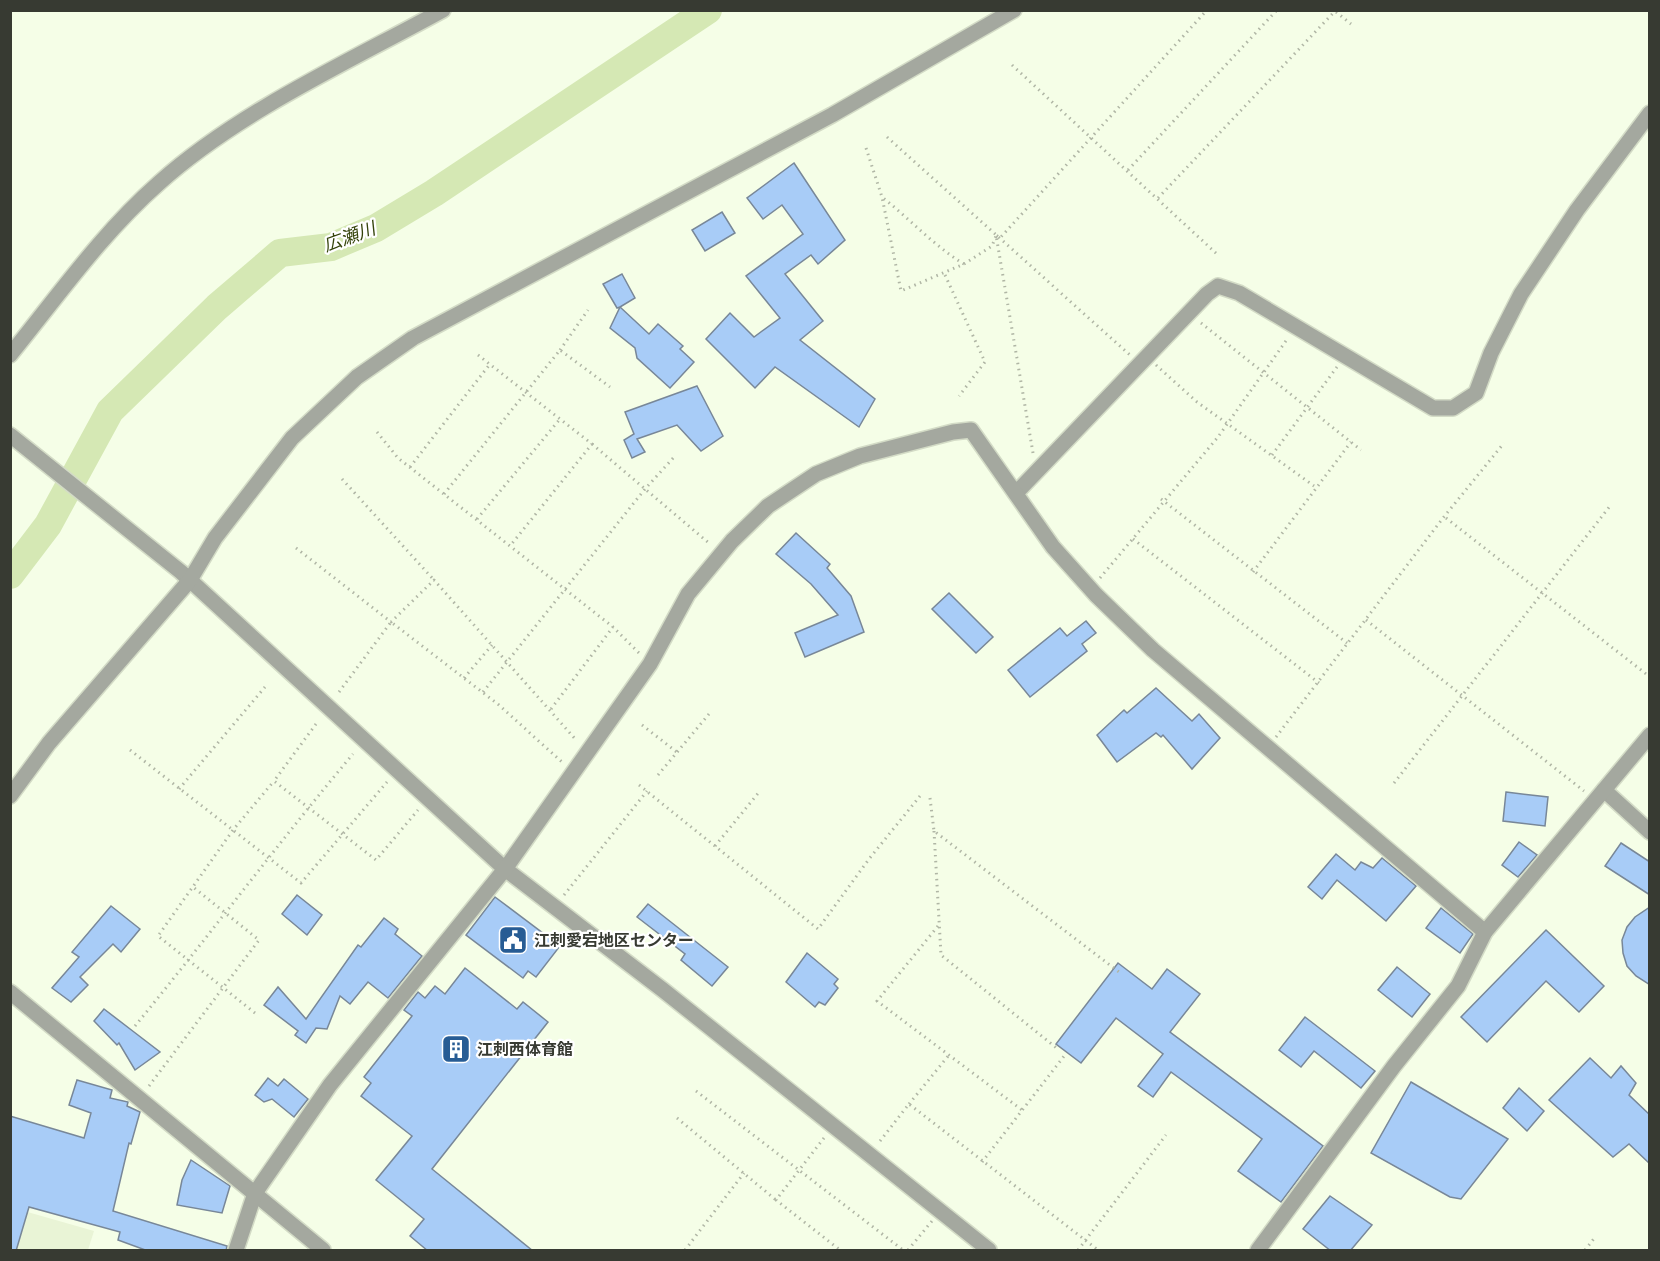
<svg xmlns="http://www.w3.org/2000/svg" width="1660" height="1261" font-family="'Golos Text','Noto Sans JP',sans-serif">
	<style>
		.built { fill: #e9f4d6 }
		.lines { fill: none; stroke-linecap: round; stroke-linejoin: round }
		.river { stroke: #d5e8b4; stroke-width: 28 }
		.building { fill: #a8ccf7; stroke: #788798; stroke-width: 1.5 }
		.minor-casing { stroke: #d3dbc6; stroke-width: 18 }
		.path { stroke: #b0b6a5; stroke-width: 3; stroke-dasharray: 1.5 4.5; stroke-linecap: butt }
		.minor { stroke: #a4a89f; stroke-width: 15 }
		.labels { text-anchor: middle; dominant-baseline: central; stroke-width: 4.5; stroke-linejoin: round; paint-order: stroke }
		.poi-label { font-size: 16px; font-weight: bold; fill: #373a32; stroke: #fff; text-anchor: start }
		.water-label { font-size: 18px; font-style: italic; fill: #34430a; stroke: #fff }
	</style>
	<rect width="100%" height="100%" fill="#f5fee7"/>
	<polygon class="built" points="10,1207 94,1231 88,1250 11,1250"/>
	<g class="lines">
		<polyline class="river" points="10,575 48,525 110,411 217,307 280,253 331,247 376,228 434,193 708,10"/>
	</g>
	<g class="building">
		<polygon points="794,163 845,240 818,264 811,255 785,274 823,321 800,340 875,399 859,427 775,367 755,388 706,339 730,313 754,337 780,318 746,276 803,234 782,205 763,219 747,198"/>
		<polygon points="722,212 735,233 705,251 692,230"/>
		<polygon points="622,274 635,298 620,307 649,334 658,324 683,346 680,349 694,362 670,388 637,358 635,348 610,328 620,307 617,308 603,284"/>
		<polygon points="697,386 723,436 701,451 677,425 637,439 645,452 632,458 624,440 634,434 625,412"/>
		<polygon points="796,533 830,564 827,568 851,596 864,632 805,657 795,633 838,615 811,584 776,554"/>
		<polygon points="949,593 993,637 976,653 932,609"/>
		<polygon points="1086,621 1096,633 1082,644 1087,651 1030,697 1008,670 1060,628 1067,636"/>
		<polygon points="1156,688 1192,721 1199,714 1220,738 1192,769 1163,735 1161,737 1156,733 1117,762 1097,735 1124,710 1127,713"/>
		<polygon points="1506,792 1548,797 1545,826 1503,821"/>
		<polygon points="1519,842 1537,855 1518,877 1502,865"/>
		<polygon points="1621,843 1650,862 1650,895 1605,866"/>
		<polygon points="1336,854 1355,870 1361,862 1373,868 1382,858 1416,886 1386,921 1337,880 1322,899 1308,887"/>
		<polygon points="297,895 322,915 307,935 282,914"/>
		<polygon points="495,897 560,946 536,977 528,971 523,978 466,935"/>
		<polygon points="648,904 728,967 712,986 681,960 685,954 637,917"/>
		<polygon points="111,906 140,929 121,952 113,944 80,977 88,985 71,1002 52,988 79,957 72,952"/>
		<polygon points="1650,907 1650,985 1636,976 1627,966 1623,953 1622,940 1627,927 1635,917"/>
		<polygon points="1441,908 1473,934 1460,953 1426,928"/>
		<polygon points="384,918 398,929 395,934 422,956 388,998 368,982 350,1004 340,996 327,1029 316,1028 306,1043 295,1035 298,1031 264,1005 278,987 306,1019 358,945 361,947"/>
		<polygon points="1546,930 1604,986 1579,1012 1546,981 1487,1042 1461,1017"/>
		<polygon points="807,953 838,979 834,984 838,988 825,1005 819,1002 815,1007 786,982"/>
		<polygon points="1118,963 1152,989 1167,969 1200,994 1170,1032 1323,1146 1281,1202 1238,1171 1262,1139 1171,1072 1153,1097 1138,1086 1163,1054 1116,1018 1081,1063 1056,1044"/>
		<polygon points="1397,967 1430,994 1412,1017 1378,990"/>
		<polygon points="465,968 517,1009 523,1002 548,1022 432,1169 533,1251 428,1251 410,1236 424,1219 376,1180 412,1136 361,1096 371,1083 364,1077 412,1016 404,1010 418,992 425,998 435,986 445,994"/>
		<polygon points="104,1009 134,1032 160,1052 135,1070 119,1043 117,1045 94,1021"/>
		<polygon points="1305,1017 1375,1071 1361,1088 1314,1051 1301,1067 1279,1050"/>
		<polygon points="1590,1058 1611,1078 1621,1066 1636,1083 1629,1095 1650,1115 1650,1164 1629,1144 1613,1157 1549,1100"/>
		<polygon points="268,1078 278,1086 284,1079 308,1099 294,1117 272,1099 264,1102 255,1095"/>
		<polygon points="77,1080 112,1090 110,1098 128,1102 127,1106 140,1112 131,1144 129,1143 113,1211 227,1246 226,1251 148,1251 118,1240 120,1232 29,1207 16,1251 10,1251 10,1116 84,1138 91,1113 69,1105"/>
		<polygon points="1411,1082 1508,1139 1461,1199 1450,1197 1371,1153"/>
		<polygon points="1519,1088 1544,1111 1527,1131 1503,1108"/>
		<polygon points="191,1160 230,1186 222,1213 177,1205 182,1180"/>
		<polygon points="1330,1196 1372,1225 1350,1251 1331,1251 1303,1229"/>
	</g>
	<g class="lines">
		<g class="minor-casing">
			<g id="minor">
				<path d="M10,355c48,-59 92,-122 149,-172 79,-71 191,-122 284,-173"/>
				<polyline points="10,435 181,572 505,869 663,990 989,1250"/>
				<polyline points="1016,493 1207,294 1218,286 1239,293 1433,408 1453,408 1476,393 1491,353 1521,294 1577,210 1650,113"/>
				<polyline points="1604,790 1650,832"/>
				<polyline points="10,796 49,743 190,580 215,538 292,438 357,377 413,338 832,115 1014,10"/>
				<polyline points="10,992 323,1250"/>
				<polyline points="236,1250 255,1193 330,1085 505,869 650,664 688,594 732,541 768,506 816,474 860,456 953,432 971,430 1053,547 1096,595 1153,650 1485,932"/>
				<polyline points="1258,1250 1394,1066 1458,986 1485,932 1650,735"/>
			</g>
		</g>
		<g class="path">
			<polyline points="1336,12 1351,24"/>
			<polyline points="1012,65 1218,255"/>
			<polyline points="887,137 1130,355"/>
			<path d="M866,148l16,49 19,94 63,-27c-30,-18 -54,-45 -82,-67"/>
			<polyline points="1128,170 1277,10"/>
			<polyline points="1158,198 1336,10"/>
			<polyline points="964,264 992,246 996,236"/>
			<polyline points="945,275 985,362 959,396"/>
			<polyline points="1201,323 1361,450"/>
			<polyline points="560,350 588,310"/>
			<polyline points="478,355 592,444 510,546"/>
			<polyline points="1156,365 1197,402 1314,486"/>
			<polyline points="377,432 398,458 613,627 640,654"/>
			<polyline points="592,444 710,544"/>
			<polyline points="1033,453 996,235 1000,238 1207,10"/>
			<polyline points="1272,455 1337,367"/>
			<polyline points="410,467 490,364"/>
			<polyline points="342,479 434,580"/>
			<polyline points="444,494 560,350 610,387"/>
			<polyline points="1161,499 1347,643"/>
			<polyline points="1446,518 1650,677"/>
			<polyline points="477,519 560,419"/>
			<polyline points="1133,539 1319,683"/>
			<polyline points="296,548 391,622 434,580 577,741"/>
			<polyline points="1253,572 1351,442"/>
			<polyline points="1100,578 1218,437 1288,338"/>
			<polyline points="1366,620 1584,791"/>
			<polyline points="464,678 492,645"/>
			<polyline points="339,692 391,622 499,705 563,763"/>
			<polyline points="483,692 645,489 675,456"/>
			<polyline points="551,709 613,627"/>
			<polyline points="316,724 274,781 376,860 418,810"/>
			<polyline points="642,725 678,753"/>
			<polyline points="1276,737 1443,518 1504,443"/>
			<polyline points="130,750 301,883 387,782"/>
			<polyline points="658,775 709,714"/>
			<polyline points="1394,783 1610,506"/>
			<polyline points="639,785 818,929 869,859 920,796"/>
			<polyline points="179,789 265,687"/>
			<polyline points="930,798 934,831 1119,972"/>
			<polyline points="934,831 941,955 1059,1050"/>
			<polyline points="715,846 760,791"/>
			<polyline points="564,895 647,791"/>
			<polyline points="938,926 877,1001 1022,1110"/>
			<polyline points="255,1013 158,936 233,830 274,781"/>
			<path d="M135,1026c74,-90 143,-183 218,-272"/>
			<polyline points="149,1086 259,940 193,887"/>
			<polyline points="696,1091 903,1250"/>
			<polyline points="909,1104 949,1055"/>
			<polyline points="677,1118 776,1200"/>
			<polyline points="824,1138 776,1200 840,1250"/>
			<polyline points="880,1141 909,1104 1098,1250"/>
			<polyline points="982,1162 1065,1055"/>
			<polyline points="685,1250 744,1173"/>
			<polyline points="908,1250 932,1221"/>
			<polyline points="1078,1250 1166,1135"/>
			<polyline points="1585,1250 1596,1236"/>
		</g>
		<use href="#minor" class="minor"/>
	</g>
	<defs>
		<g id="civic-square" transform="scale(1.5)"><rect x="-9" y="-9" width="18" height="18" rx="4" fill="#275c94" stroke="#fff"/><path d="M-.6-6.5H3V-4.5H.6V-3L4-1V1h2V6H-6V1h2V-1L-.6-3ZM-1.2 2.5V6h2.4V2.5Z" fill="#fff"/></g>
		<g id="building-square" transform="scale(1.5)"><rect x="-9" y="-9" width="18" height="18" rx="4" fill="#275c94" stroke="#fff"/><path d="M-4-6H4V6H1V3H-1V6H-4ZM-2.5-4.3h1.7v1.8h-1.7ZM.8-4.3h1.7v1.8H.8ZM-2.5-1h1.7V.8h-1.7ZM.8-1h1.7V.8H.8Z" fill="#fff"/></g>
	</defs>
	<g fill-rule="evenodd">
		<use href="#civic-square" x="513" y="940"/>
		<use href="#building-square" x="456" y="1049"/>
	</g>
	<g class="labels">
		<g class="poi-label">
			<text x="534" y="940">江刺愛宕地区センター</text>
			<text x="477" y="1049">江刺西体育館</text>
		</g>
		<g class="water-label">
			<text transform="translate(349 236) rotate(-20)">広瀬川</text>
		</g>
	</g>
	<rect width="1660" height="1261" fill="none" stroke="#373a32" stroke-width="24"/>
</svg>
